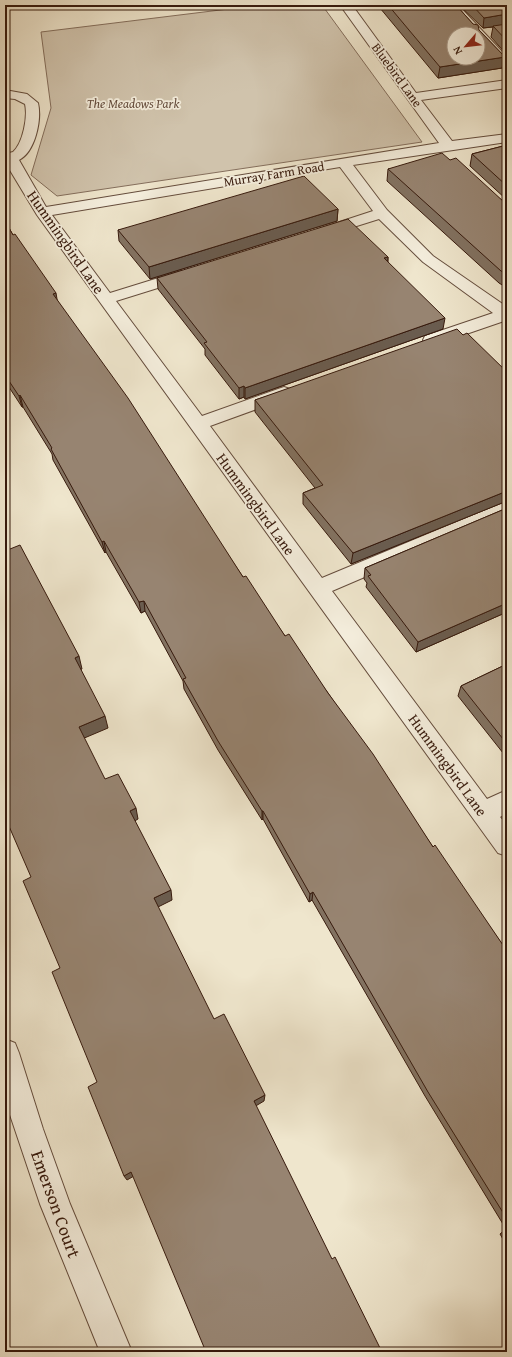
<svg xmlns="http://www.w3.org/2000/svg" width="512" height="1357" font-family="'Gentium Book Plus',serif">
	<style>
		.green { fill: #d0c3ac; stroke: #846e5c }
		.lines { fill: none; stroke-linecap: round; stroke-linejoin: round }
		.minor-casing { stroke: #654d3d; stroke-width: 2 }
		.major-casing { stroke: #371a0d; stroke-width: 2 }
		.minor { fill: #f5efde; fill-rule: evenodd }
		.major { fill: #efe6cd; fill-rule: evenodd }
		.wall { fill: #827261; stroke: #371a0d }
		.shaded-wall { fill: #6a5c4f; stroke: #371a0d }
		.building { fill: #978471; stroke: #371a0d; fill-rule: evenodd }
		.labels { text-anchor: middle; dominant-baseline: central; stroke-width: 3.5; stroke-linejoin: round; paint-order: stroke }
		.far-street-label { font-size: 13px; fill: #371a0d; stroke: #f5efde }
		.far-park-label { font-size: 13px; font-style: italic; fill: #654d3d; stroke: #f5efde }
		.street-label { font-size: 15px; fill: #371a0d; stroke: #f5efde }
		.near-street-label { font-size: 18px; fill: #371a0d; stroke: #f5efde }
	</style>
	<rect width="100%" height="100%" fill="#efe6cd"/>
	<filter id="stains"><feTurbulence type="fractalNoise" baseFrequency=".005" numOctaves="4"/><feColorMatrix values="0 0 0 0 .2 0 0 0 0 .09 0 0 0 0 .02 0 0 0 .5 -.17"/></filter>
	<radialGradient id="worn" r=".72"><stop offset=".6" stop-color="#630" stop-opacity="0"/><stop offset="1" stop-color="#630" stop-opacity=".3"/></radialGradient>
	<polygon class="green" points="261,5 322,5 422,142 57,196 31,175 51,108 41,32"/>
	<g class="lines">
		<g class="minor-casing">
			<g id="minor">
				<path d="M340,5h12l64,88 91,-13v8l-86,12 31,41 55,-7v8l-154,23 34,45 46,46 74,51v13l-70,24 -6,1 -6,-1 -2,-4 2,-4 68,-23 -70,-51 -44,-43 -51,16h-10l-3,-3 3,-3 55,-18 -33,-44 -288,48 58,78 71,-22h12l2,3 -2,3 -77,24 86,115 76,-27 6,-2 6,2 3,4 -3,4 -80,29 112,152 185,-77v15l-175,75 155,208 20,-9v23l-7,4 7,8v31l-9,-3 -461,-638 -32,-53v-8l8,-2c10,-9 15,-35 12,-48l-10,-5 -10,-1v-8l22,4 11,9c4,17 -3,49 -19,57l27,47 393,-64z"/>
				<polygon points="446,5 458,5 507,57 507,68 503,67 478,40 478,34 472,34"/>
				<polygon points="5,1039 15,1043 19,1053 43,1129 70,1204 132,1352 100,1352 40,1204 5,1100"/>
			</g>
		</g>
		<g class="major-casing">
			<polygon id="major" points="5,5 19,5 17,7 5,9"/>
		</g>
		<use href="#minor" class="minor"/>
		<use href="#major" class="major"/>
	</g>
	<g class="wall">
		<polygon points="380,5 456,5 473,24 505,57 502,68 438,78 380,8"/>
		<polygon points="459,5 507,5 507,55 491,37 493,27 483,28"/>
		<polygon points="507,145 507,200 470,166 472,154"/>
		<polygon points="450,160 504,202 507,203 507,288 499,283 387,181 388,169"/>
		<polygon points="338,209 337,221 150,279 119,241 118,230"/>
		<polygon points="5,221 13,235 243,577 285,636 328,693 433,847 507,951 507,1246 500,1234 506,1229 425,1096 312,900 309,902 263,819 262,820 218,750 184,689 183,681 145,611 141,613 106,552 105,553 53,460 52,454 23,407 22,407 5,381"/>
		<polygon points="388,257 388,262 443,329 245,399 244,397 239,399 205,355 205,349 158,289 157,278"/>
		<polygon points="463,335 507,372 507,501 351,564 303,504 303,493 315,488 255,412 255,400"/>
		<polygon points="507,508 507,612 416,652 366,587 367,583 364,579 365,568"/>
		<polygon points="507,664 507,758 458,696 461,686"/>
	</g>
	<g class="shaded-wall">
		<polygon points="507,14 507,25 483,28 484,18"/>
		<polygon points="505,57 502,68 438,78 440,67"/>
		<polygon points="338,209 337,221 150,279 149,267"/>
		<polygon points="388,257 387,269 384,258"/>
		<polygon points="56,293 58,305 53,294"/>
		<polygon points="445,318 443,329 245,399 245,388"/>
		<polygon points="244,386 244,397 239,399 239,388"/>
		<polygon points="20,395 23,407 22,407 19,396"/>
		<polygon points="507,491 507,501 351,564 353,553"/>
		<polygon points="104,541 106,552 105,553 102,542"/>
		<polygon points="144,601 145,611 141,613 139,602"/>
		<polygon points="507,603 507,612 416,652 418,642"/>
		<polygon points="79,656 82,669 78,671 75,658"/>
		<polygon points="105,716 108,728 82,739 79,727"/>
		<polygon points="136,808 138,819 133,822 130,811"/>
		<polygon points="262,811 263,811 263,819 262,820"/>
		<polygon points="171,890 172,900 156,908 154,898"/>
		<polygon points="313,892 312,900 309,902 310,894"/>
		<polygon points="265,1095 264,1101 254,1107 254,1101"/>
		<polygon points="131,1172 134,1176 127,1180 124,1176"/>
	</g>
	<g class="building">
		<path d="M388,5h68l17,19 5,1 1,5 26,27 -65,10zM454,34h24v24h-24z"/>
		<polygon points="472,5 507,5 507,14 484,18"/>
		<polygon points="507,24 507,41 493,26"/>
		<polygon points="507,145 507,186 472,154"/>
		<polygon points="442,153 450,160 456,158 504,202 507,203 507,274 501,271 388,169"/>
		<polygon points="304,176 338,209 149,267 118,230"/>
		<polygon points="348,219 388,257 384,258 445,318 245,388 244,386 239,388 204,343 207,342 157,278"/>
		<polygon points="5,221 13,235 15,234 56,293 53,294 128,398 243,577 246,576 285,636 289,634 328,693 373,754 433,847 435,845 507,951 507,1219 428,1092 313,892 310,894 263,811 262,811 218,741 183,679 186,678 144,601 139,602 104,541 102,542 51,449 52,448 20,395 19,396 5,375"/>
		<polygon points="457,329 463,335 467,333 507,372 507,491 353,553 303,493 323,485 255,400"/>
		<polygon points="507,508 507,603 418,642 368,576 371,575 365,568"/>
		<polygon points="20,545 79,656 75,658 105,716 79,727 105,779 118,774 136,808 130,811 171,890 154,898 214,1019 224,1014 265,1095 254,1101 332,1259 335,1257 382,1352 206,1352 131,1172 124,1176 88,1087 97,1082 52,972 60,968 23,881 31,877 5,817 5,785 6,784 5,782 5,551"/>
		<polygon points="507,664 507,744 461,686"/>
		<polygon points="507,1230 507,1235 505,1232"/>
	</g>
	<g class="labels">
		<g class="far-street-label">
			<text transform="translate(397 75) rotate(54)">Bluebird Lane</text>
			<text transform="translate(274 174) rotate(-9)">Murray Farm Road</text>
		</g>
		<g class="far-park-label">
			<text x="133" y="103">The Meadows Park</text>
		</g>
		<g class="street-label">
			<text transform="translate(66 242) rotate(55)">Hummingbird Lane</text>
			<text transform="translate(256 504) rotate(54)">Hummingbird Lane</text>
			<text transform="translate(448 765) rotate(54)">Hummingbird Lane</text>
		</g>
		<g class="near-street-label">
			<text transform="translate(56 1204) rotate(70)">Emerson Court</text>
		</g>
	</g>
	<rect width="512" height="1357" fill="none" stroke="#efe6cd" stroke-width="20"/>
	<rect x="6" y="6" width="500" height="1345" fill="none" stroke="#371a0d" stroke-width="2"/>
	<rect x="10" y="10" width="492" height="1337" fill="none" stroke="#371a0d"/>
	<g transform="translate(466 46) rotate(242)"><circle r="19" fill="#f5efde" stroke="#a99a8a"/>
	<path d="M0-3L7 15L0 10L-7 15Z" fill="#8f2418"/>
	<text y="-6" font-size="11" font-weight="bold" text-anchor="middle" fill="#371a0d">N</text>
	</g>
	<rect width="100%" height="100%" filter="url(#stains)"/>
	<rect width="100%" height="100%" fill="url(#worn)"/>
</svg>
